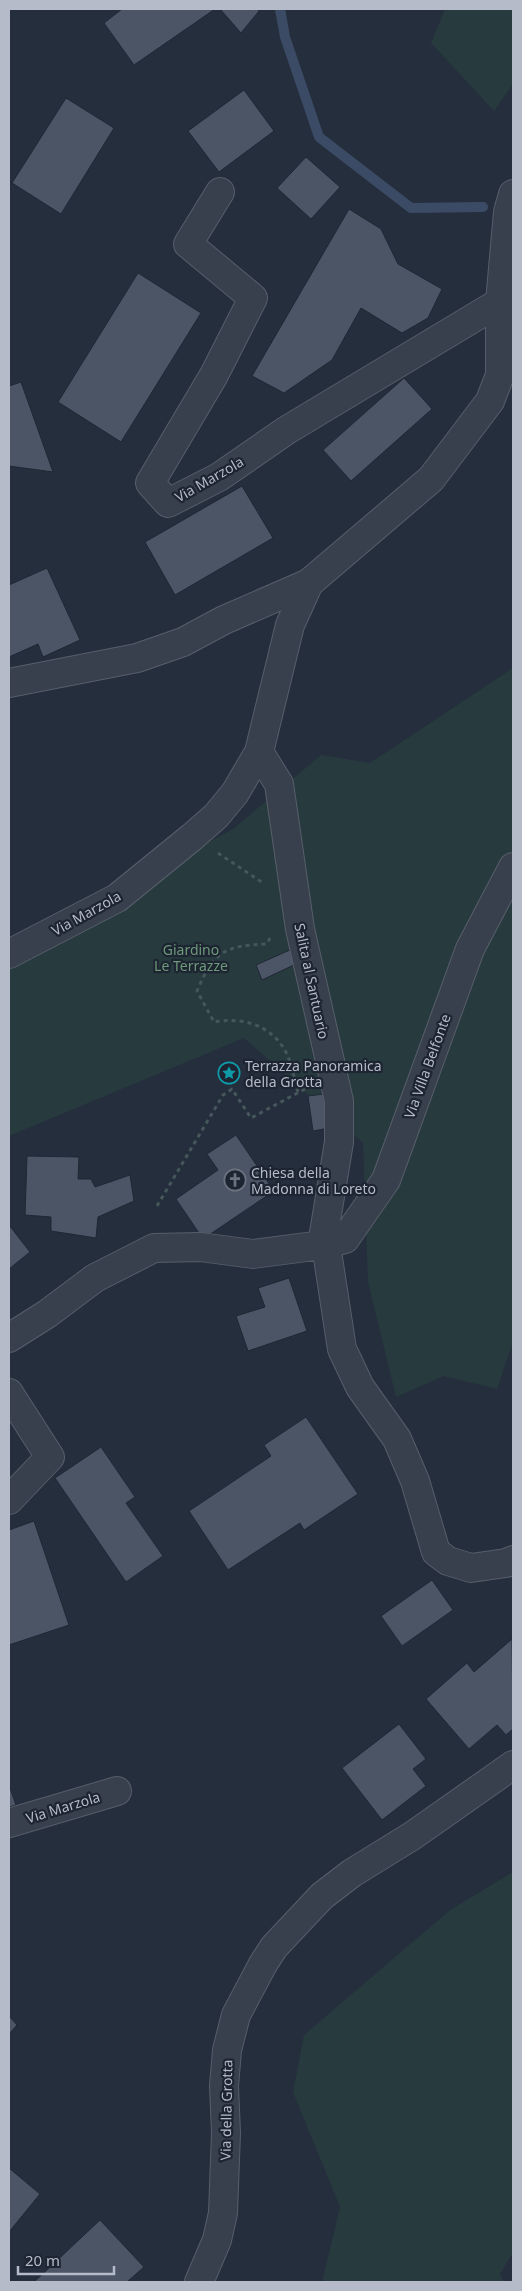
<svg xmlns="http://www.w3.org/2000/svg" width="522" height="2291" font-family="'Noto Sans',sans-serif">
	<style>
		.green { fill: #273a3e }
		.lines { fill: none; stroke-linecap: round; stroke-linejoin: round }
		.stream { stroke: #3c4b65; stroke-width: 10 }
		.building { fill: #4b5566; stroke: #202734 }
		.minor-casing { stroke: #575e6b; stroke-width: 30 }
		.path { stroke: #45575b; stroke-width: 3; stroke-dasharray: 4 4; stroke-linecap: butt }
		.minor { stroke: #39404d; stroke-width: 28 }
		.labels { text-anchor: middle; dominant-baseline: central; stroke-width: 4.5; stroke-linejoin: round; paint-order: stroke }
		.street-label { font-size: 14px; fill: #b5bbc8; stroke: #1e2532 }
		.park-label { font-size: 14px; fill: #6d9879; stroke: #1e2532 }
		.poi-label { font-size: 14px; fill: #b5bbc8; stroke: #1e2532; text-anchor: start }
	</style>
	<rect width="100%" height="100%" fill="#252e3d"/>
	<g class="green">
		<polygon points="445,9 513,9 513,84 494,111 431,43"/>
		<polygon points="513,668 513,1342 497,1389 444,1376 396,1397 368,1282 363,1143 244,1038 9,1136 9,950 233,829 321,755 370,763"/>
		<polygon points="513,1872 513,2253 500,2274 504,2282 322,2282 340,2207 293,2092 304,2035 450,1910"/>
	</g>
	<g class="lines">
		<polyline class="stream" points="280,9 285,37 319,137 411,208 483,207"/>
	</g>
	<g class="building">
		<polygon points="122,9 215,9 134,65 104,23"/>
		<polygon points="220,9 258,9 259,11 241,33"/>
		<polygon points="244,90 274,131 219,172 188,131"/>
		<polygon points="66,98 114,128 61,214 12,183"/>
		<polygon points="306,157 340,187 311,219 277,188"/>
		<polygon points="349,209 381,229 398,264 442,289 428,318 402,333 361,308 332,360 284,393 252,376"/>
		<polygon points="138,273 201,313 121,442 58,402"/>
		<polygon points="404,378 432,409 351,481 323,450"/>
		<polygon points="21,382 53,472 9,466 9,386"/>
		<polygon points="242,486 273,538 175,595 145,542"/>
		<polygon points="47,568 80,640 43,657 38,644 9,657 9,585"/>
		<polygon points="292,949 298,963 262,980 256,965"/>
		<polygon points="324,1094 329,1128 313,1131 308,1096"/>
		<polygon points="236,1135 274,1191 203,1239 176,1199 218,1170 207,1154"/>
		<polygon points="27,1156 79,1157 78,1179 91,1179 95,1187 130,1175 134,1201 98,1217 96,1238 51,1231 51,1217 25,1215"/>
		<polygon points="9,1225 30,1252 9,1269"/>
		<polygon points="289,1278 307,1331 248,1351 236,1316 265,1307 258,1288"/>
		<polygon points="306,1417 358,1494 304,1530 300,1523 228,1570 189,1511 271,1456 264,1445"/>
		<polygon points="101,1447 135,1497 126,1503 163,1556 126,1582 55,1478"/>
		<polygon points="34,1521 69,1625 9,1645 9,1530"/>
		<polygon points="432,1580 453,1610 402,1646 381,1616"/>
		<polygon points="512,1639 513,1729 506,1735 497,1725 469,1749 426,1699 467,1663 474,1672"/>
		<polygon points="399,1724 426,1759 413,1769 426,1786 382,1820 342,1768"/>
		<polygon points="9,1785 16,1805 9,1807"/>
		<polygon points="9,2016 17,2025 9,2034"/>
		<polygon points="9,2168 40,2194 9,2232"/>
		<polygon points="100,2220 144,2267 127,2282 34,2282"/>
	</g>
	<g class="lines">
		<g class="minor-casing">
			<g id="minor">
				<polyline points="220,192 188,244 253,298 214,375 150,483 168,503 219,477 287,430 500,302"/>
				<polyline points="9,683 137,658 183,642 224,620 309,583"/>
				<polyline points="259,752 279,784 300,929 339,1101 339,1142 322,1245 345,1239 386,1180 470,949 513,867"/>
				<polyline points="9,954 117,898 192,837 216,816 235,793 259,752 290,625 309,583 431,479 490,401 500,375 500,302 508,212 513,194"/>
				<polyline points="9,1338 47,1314 95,1278 154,1248 200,1247 253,1254 322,1245 328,1258 342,1349 360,1387 397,1439 415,1481 436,1552 448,1561 471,1568 506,1563 513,1560"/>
				<polyline points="9,1393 50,1457 9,1500"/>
				<polyline points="9,1823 117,1791"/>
				<polyline points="199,2282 217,2240 223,2213 226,2133 224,2086 227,2050 236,2015 263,1964 274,1947 322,1896 352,1873 412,1836 513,1765"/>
			</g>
		</g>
		<g class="path">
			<polyline points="218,853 263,883"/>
			<path d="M270,938l-3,6c-43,2 -53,7 -70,47l17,31c26,-5 54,2 69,25 8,12 11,31 15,45"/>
			<polyline points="157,1206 223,1095 232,1089 251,1118 305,1089"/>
		</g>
		<use href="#minor" class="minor"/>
	</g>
	<defs>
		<g id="sight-ring" transform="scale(1.125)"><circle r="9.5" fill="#1e2532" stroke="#0f9aa8" stroke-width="1.5"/><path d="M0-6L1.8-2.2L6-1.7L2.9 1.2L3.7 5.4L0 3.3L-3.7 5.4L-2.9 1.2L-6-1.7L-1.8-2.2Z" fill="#0f9aa8"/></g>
		<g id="church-ring" transform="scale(1.125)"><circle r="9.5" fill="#1e2532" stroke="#6b7280" stroke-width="1.5"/><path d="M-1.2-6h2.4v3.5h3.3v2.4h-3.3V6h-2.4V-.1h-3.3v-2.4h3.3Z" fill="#6b7280"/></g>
	</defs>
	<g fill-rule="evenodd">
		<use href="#sight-ring" x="229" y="1073"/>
		<use href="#church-ring" x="235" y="1180"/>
	</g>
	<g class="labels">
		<g class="street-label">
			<text transform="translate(209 479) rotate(-30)">Via Marzola</text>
			<text transform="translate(86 913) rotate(-29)">Via Marzola</text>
			<text transform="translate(312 981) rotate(78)">Salita al Santuario</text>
			<text transform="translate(427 1066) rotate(-70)">Via Villa Belfonte</text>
			<text transform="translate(63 1807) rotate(-17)">Via Marzola</text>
			<text transform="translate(226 2110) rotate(-89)">Via della Grotta</text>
		</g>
		<g class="park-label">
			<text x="191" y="949">Giardino<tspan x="191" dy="16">Le Terrazze</tspan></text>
		</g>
		<g class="poi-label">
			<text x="245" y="1065">Terrazza Panoramica<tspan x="245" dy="16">della Grotta</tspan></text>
			<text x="251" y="1172">Chiesa della<tspan x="251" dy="16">Madonna di Loreto</tspan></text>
		</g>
	</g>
	<rect width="522" height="2291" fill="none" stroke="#b5bbc8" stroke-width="20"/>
	<path d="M18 2266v8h96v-8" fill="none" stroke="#b5bbc8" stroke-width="2.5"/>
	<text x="25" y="2266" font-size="15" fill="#b5bbc8" stroke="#1e2532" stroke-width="4" paint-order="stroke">20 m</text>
</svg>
